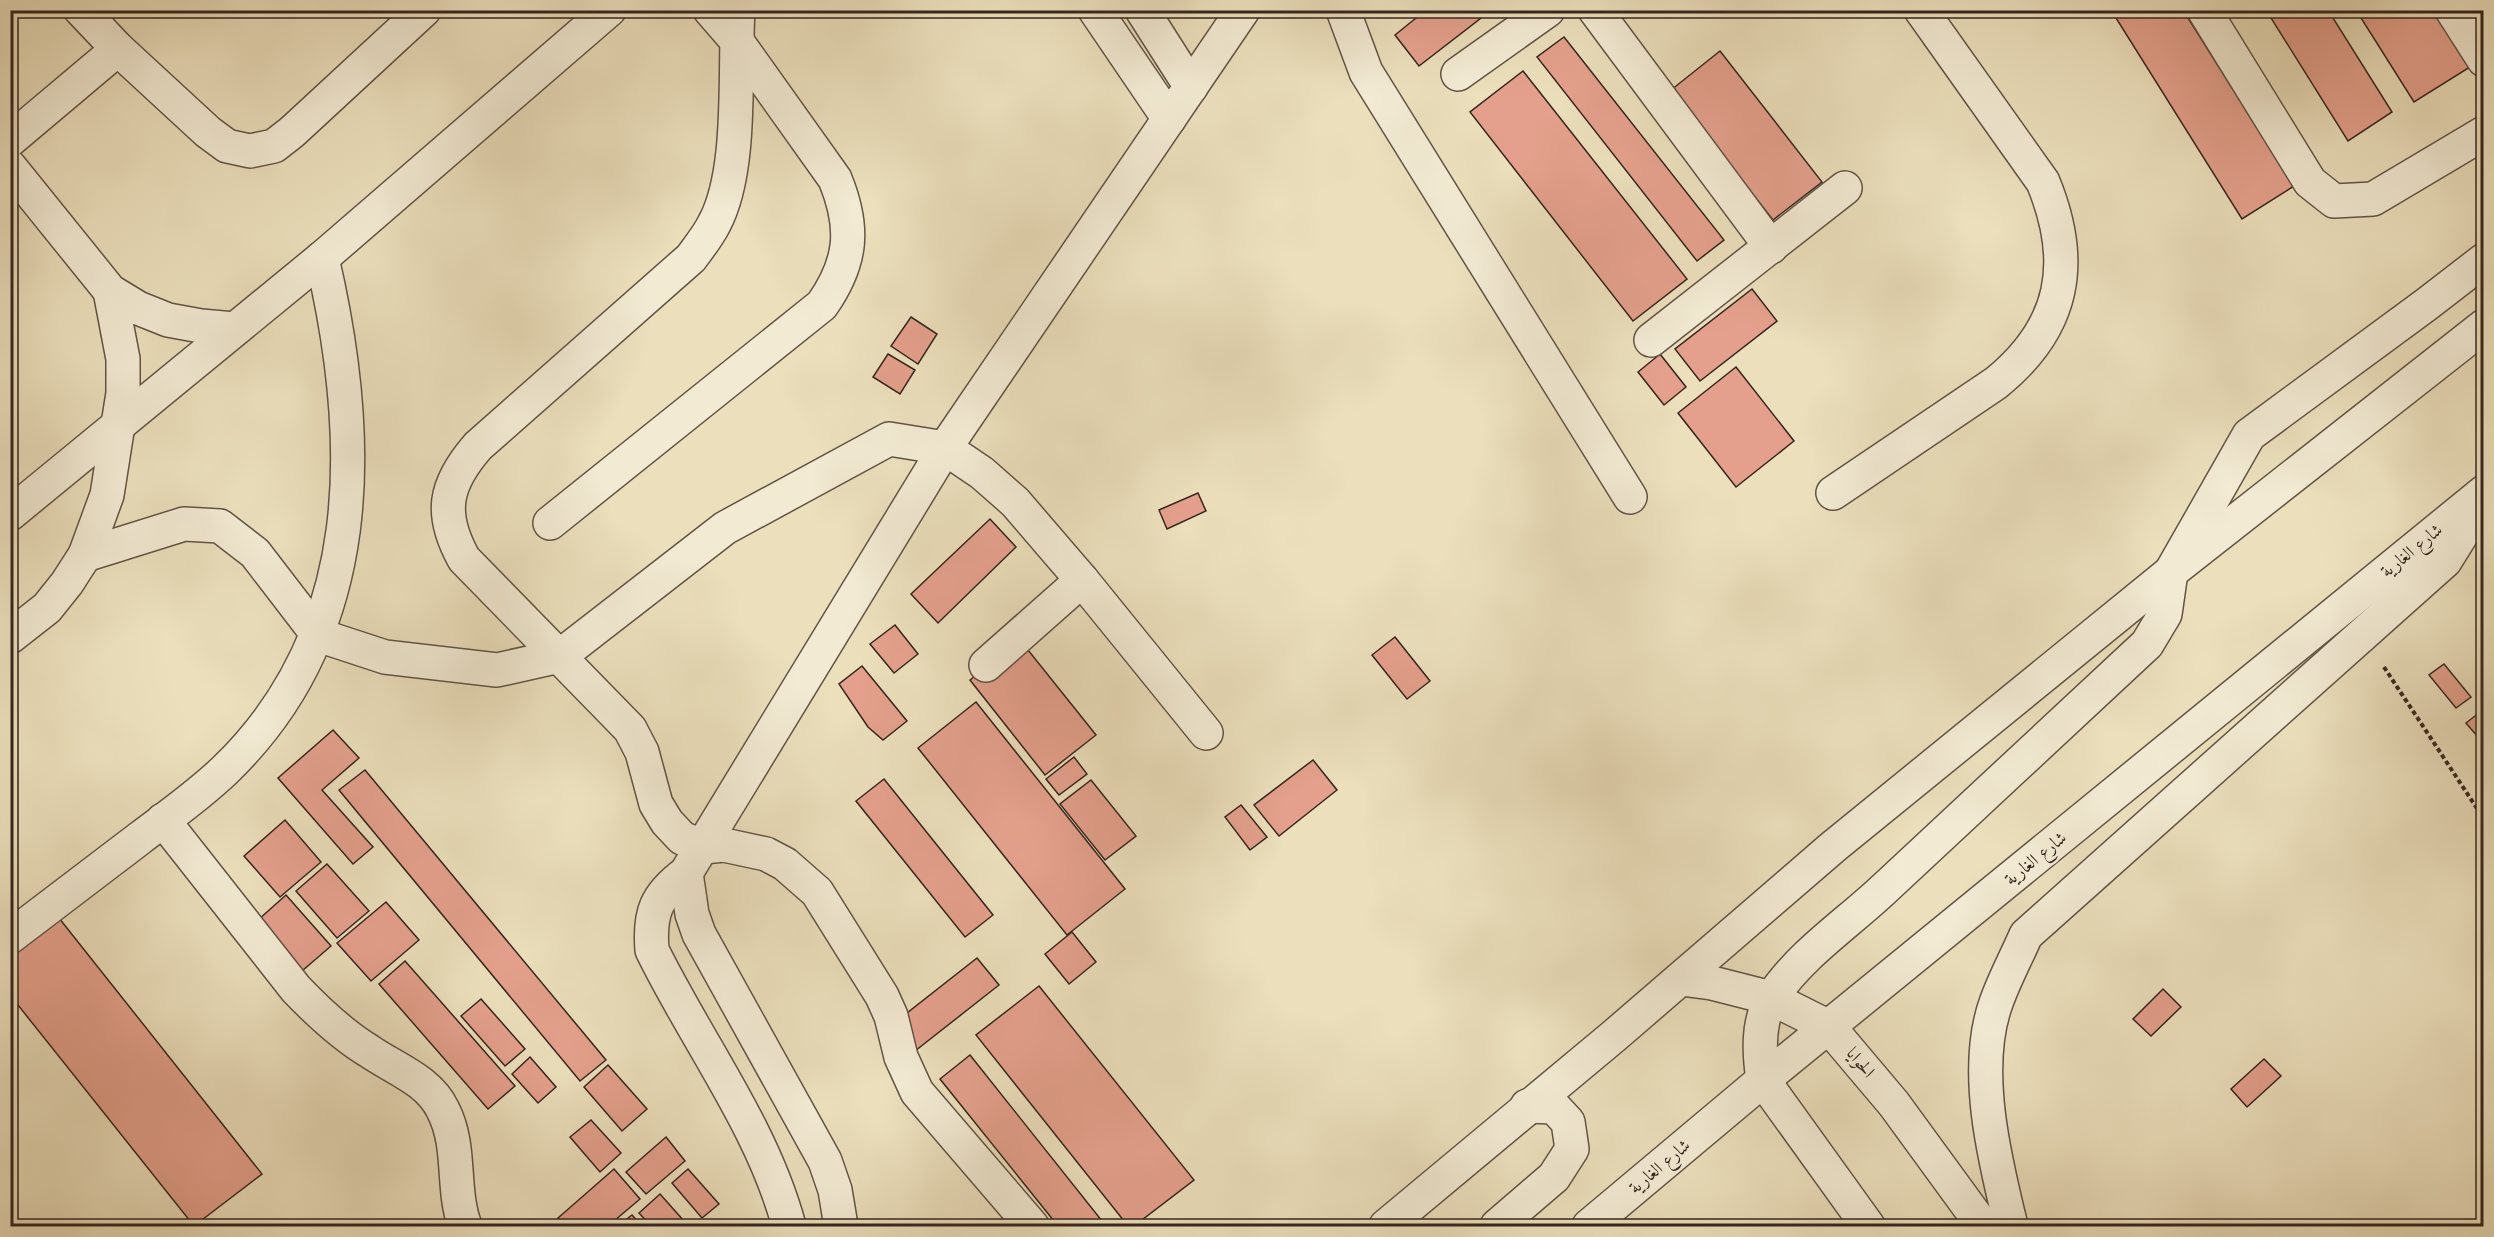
<svg xmlns="http://www.w3.org/2000/svg" width="2494" height="1237" font-family="'Old Standard TT',Amiri,serif">
	<style>
		.building { fill: #e4a08c; stroke: #35261e; stroke-width: 1.5 }
		.lines { fill: none; stroke-linecap: round; stroke-linejoin: round }
		.minor-casing { stroke: #625446; stroke-width: 36 }
		.path { stroke: #35261e; stroke-width: 4; stroke-dasharray: 4.5 3; stroke-linecap: butt }
		.minor { stroke: #f2ead3; stroke-width: 33 }
		.labels { text-anchor: middle; dominant-baseline: central; stroke-width: 4.5; stroke-linejoin: round; paint-order: stroke }
		.street-label { font-size: 18px; fill: #35261e; stroke: #f2ead3 }
	</style>
	<rect width="100%" height="100%" fill="#ebdfbc"/>
	<filter id="stains"><feTurbulence type="fractalNoise" baseFrequency=".00333" numOctaves="4"/><feColorMatrix values="0 0 0 0 .2 0 0 0 0 .09 0 0 0 0 .02 0 0 0 .5 -.17"/></filter>
	<radialGradient id="worn" r=".72"><stop offset=".6" stop-color="#630" stop-opacity="0"/><stop offset="1" stop-color="#630" stop-opacity=".3"/></radialGradient>
	<g class="building">
		<polygon points="1426,10 1475,10 1481,18 1419,66 1395,35"/>
		<polygon points="2111,10 2183,10 2294,186 2242,219"/>
		<polygon points="2266,10 2328,10 2392,112 2348,141"/>
		<polygon points="2356,10 2434,10 2470,67 2414,102"/>
		<polygon points="1564,37 1724,240 1697,261 1537,57"/>
		<polygon points="1720,51 1822,182 1773,220 1671,90"/>
		<polygon points="1523,71 1687,279 1633,321 1470,112"/>
		<polygon points="1752,289 1777,321 1700,381 1675,349"/>
		<polygon points="911,317 937,334 918,364 891,346"/>
		<polygon points="888,354 915,370 900,394 873,377"/>
		<polygon points="1660,354 1686,387 1664,405 1638,372"/>
		<polygon points="1736,367 1794,441 1736,487 1678,413"/>
		<polygon points="1198,493 1206,511 1167,529 1159,510"/>
		<polygon points="990,519 1016,547 938,623 911,594"/>
		<polygon points="895,625 918,654 894,673 870,644"/>
		<polygon points="1395,637 1430,681 1407,699 1372,655"/>
		<polygon points="1020,640 1096,735 1045,775 970,680"/>
		<polygon points="2444,664 2471,697 2456,708 2429,675"/>
		<polygon points="862,666 907,721 883,740 868,727 839,684"/>
		<polygon points="976,702 1125,889 1067,935 918,748"/>
		<polygon points="2484,709 2484,744 2466,723"/>
		<polygon points="333,730 359,758 322,790 373,847 353,864 278,778"/>
		<polygon points="1074,757 1087,774 1059,795 1046,779"/>
		<polygon points="1313,760 1337,790 1279,836 1254,805"/>
		<polygon points="365,770 606,1060 580,1081 339,790"/>
		<polygon points="884,779 993,915 965,937 856,801"/>
		<polygon points="1091,780 1136,836 1105,860 1060,804"/>
		<polygon points="1241,805 1267,837 1250,850 1225,817"/>
		<polygon points="285,820 321,862 280,897 244,856"/>
		<polygon points="327,864 369,911 337,938 296,891"/>
		<polygon points="286,895 331,946 302,971 258,920"/>
		<polygon points="386,902 419,940 371,981 337,943"/>
		<polygon points="55,913 262,1174 194,1226 10,995 10,948"/>
		<polygon points="1072,932 1096,962 1069,984 1045,954"/>
		<polygon points="977,958 999,985 915,1051 893,1024"/>
		<polygon points="405,961 515,1086 488,1109 379,984"/>
		<polygon points="1039,986 1194,1180 1134,1226 1128,1226 976,1035"/>
		<polygon points="2163,989 2181,1007 2151,1036 2133,1019"/>
		<polygon points="481,999 525,1049 505,1066 461,1016"/>
		<polygon points="970,1055 1106,1226 1058,1226 940,1079"/>
		<polygon points="530,1057 556,1087 538,1103 512,1074"/>
		<polygon points="2264,1059 2281,1076 2247,1107 2231,1089"/>
		<polygon points="608,1065 647,1109 622,1131 584,1087"/>
		<polygon points="591,1120 621,1153 600,1172 570,1137"/>
		<polygon points="666,1137 685,1161 646,1194 626,1172"/>
		<polygon points="614,1169 640,1199 608,1226 565,1226 558,1218"/>
		<polygon points="688,1169 719,1204 702,1218 672,1183"/>
		<polygon points="660,1194 684,1221 678,1226 651,1226 639,1213"/>
		<polygon points="632,1215 642,1226 618,1226"/>
	</g>
	<g class="lines">
		<g class="minor-casing">
			<g id="minor">
				<polyline points="81,10 118,49 208,132 227,146 250,151 274,146 292,132 424,10"/>
				<path d="M738,10c-4,61 5,161 -24,214 -6,12 -15,23 -23,34l-213,188c-34,39 -39,68 -14,113l166,170 12,23 14,52 11,18 15,16 21,9 21,-2 42,9 19,10 32,28 65,104 9,20 10,41 16,35 115,134"/>
				<polyline points="1095,10 1169,119"/>
				<polyline points="1142,10 1191,87"/>
				<polyline points="1343,10 1366,72 1630,497"/>
				<polyline points="1595,10 1771,247"/>
				<polyline points="2204,10 2310,182 2334,201 2373,199 2484,133"/>
				<polyline points="2452,10 2484,60"/>
				<polyline points="1458,74 1548,10"/>
				<polyline points="10,140 118,49"/>
				<polyline points="10,167 110,291 138,308 168,320 201,326 234,329"/>
				<polyline points="1651,340 1845,188"/>
				<path d="M1833,493l163,-110c69,-56 80,-121 47,-201l-122,-172"/>
				<polyline points="10,514 322,258 609,10"/>
				<path d="M550,523l272,-218c30,-43 33,-77 13,-126l-99,-139 -26,-30"/>
				<polyline points="85,555 184,524 220,526 255,553 318,635 385,657 497,670 560,656 725,528 889,439 945,448 982,473 1015,502 1082,580 1206,733"/>
				<polyline points="10,637 47,608 67,583 85,555 107,495 123,393 123,359 110,291"/>
				<polyline points="986,665 1082,580"/>
				<path d="M163,820l133,169c22,23 45,45 73,62 26,18 60,29 74,59 19,37 8,78 22,116"/>
				<polyline points="686,873 692,914 699,934 825,1161 835,1190 841,1226"/>
				<path d="M10,937c44,-33 87,-66 130,-99 29,-22 59,-43 85,-68 144,-139 139,-331 97,-512"/>
				<polyline points="1681,979 1712,983 1771,998 1829,1027 1894,1104 1983,1226"/>
				<path d="M789,1226c-27,-100 -92,-184 -137,-276 -3,-37 4,-55 34,-77l259,-425 298,-438"/>
				<polyline points="1386,1226 1614,1036 1833,847 2171,572 2484,326"/>
				<polyline points="1497,1226 1554,1177 1572,1149 1568,1122 1554,1107 1527,1106"/>
				<polyline points="1589,1226 1763,1080 2484,492"/>
				<path d="M1868,1226l-105,-146c-4,-27 -6,-60 10,-84 28,-42 75,-73 111,-107 88,-82 176,-163 263,-245l18,-30 6,-42 78,-137 178,-131 57,-44"/>
				<path d="M2011,1226c-16,-65 -39,-157 -15,-223 8,-23 20,-45 30,-68l419,-374 33,-53"/>
			</g>
		</g>
		<polyline class="path" points="2384,667 2484,819"/>
		<use href="#minor" class="minor"/>
	</g>
	<g class="labels">
		<g class="street-label">
			<text transform="translate(2412 551) rotate(-39)">شارع الغارية</text>
			<text transform="translate(2036 859) rotate(-39)">شارع الغارية</text>
			<text transform="translate(1860 1063) rotate(50)">الحوايا</text>
			<text transform="translate(1660 1167) rotate(-40)">شارع الغارية</text>
		</g>
	</g>
	<rect width="2494" height="1237" fill="none" stroke="#ebdfbc" stroke-width="36"/>
	<rect x="12" y="12" width="2470" height="1213" fill="none" stroke="#35261e" stroke-width="3"/>
	<rect x="18" y="18" width="2458" height="1201" fill="none" stroke="#35261e" stroke-width="1.5"/>
	<rect width="100%" height="100%" filter="url(#stains)"/>
	<rect width="100%" height="100%" fill="url(#worn)"/>
</svg>
